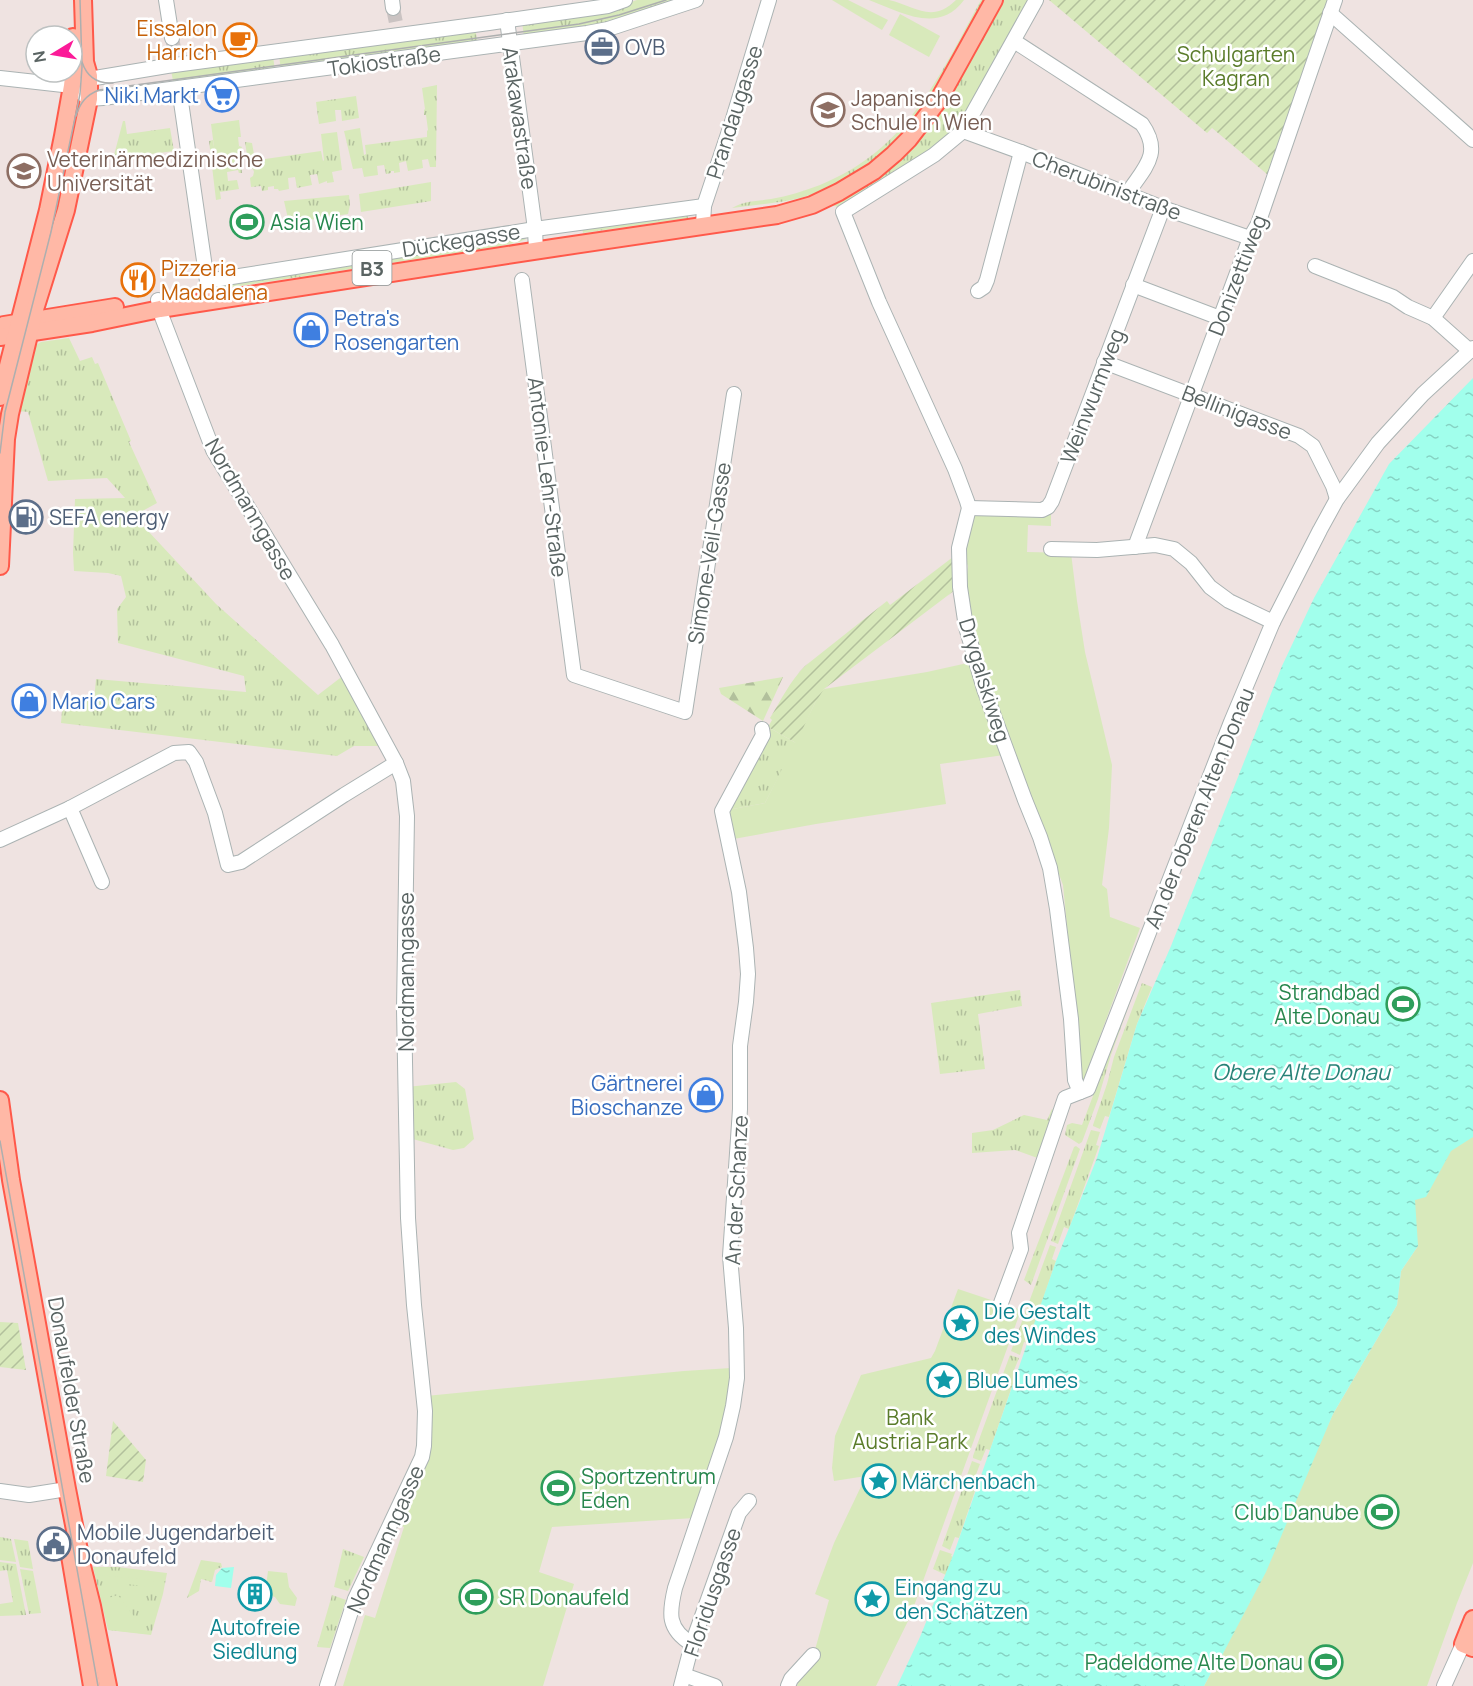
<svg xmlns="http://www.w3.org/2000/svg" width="1473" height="1686" font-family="Manrope,sans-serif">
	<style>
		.grass { fill: url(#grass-tufts) }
		.forest { fill: url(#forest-firs) }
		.park { fill: #d8e9bb }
		.garden { fill: url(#garden-furrows) }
		.water { fill: url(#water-ripples) }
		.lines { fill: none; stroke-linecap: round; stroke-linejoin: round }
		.minor-tunnel { stroke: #cac3c2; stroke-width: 14; stroke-dasharray: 14 7; stroke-linecap: butt }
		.minor-casing { stroke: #abb3b3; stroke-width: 16 }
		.major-casing { stroke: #ff594a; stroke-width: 20 }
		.minor { stroke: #fff; stroke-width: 14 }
		.major { stroke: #ffb8a6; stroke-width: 16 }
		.tram { stroke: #adafaf; stroke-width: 1.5 }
		.labels { text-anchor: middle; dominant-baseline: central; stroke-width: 5; stroke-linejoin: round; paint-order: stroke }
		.shield { fill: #fff; stroke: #8c9292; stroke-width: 1.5 }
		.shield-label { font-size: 20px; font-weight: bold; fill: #5a6463 }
		.food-label { font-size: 21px; fill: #c56008; stroke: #fff; text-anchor: end }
		.service-label { font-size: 21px; fill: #4e5e75; stroke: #fff; text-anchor: start }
		.park-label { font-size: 21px; fill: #5a7c2a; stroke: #fff }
		.street-label { font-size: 21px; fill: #5a6463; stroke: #fff }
		.shop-label { font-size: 21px; fill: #366cbe; stroke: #fff; text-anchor: end }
		.education-label { font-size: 21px; fill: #785e54; stroke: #fff; text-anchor: start }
		.leisure-label { font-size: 21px; fill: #27864d; stroke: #fff; text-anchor: start }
		.culture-label { font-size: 21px; fill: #0d838f; stroke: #fff; text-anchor: start }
		.water-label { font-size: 22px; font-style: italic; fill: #288378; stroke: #fff }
	</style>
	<defs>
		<pattern id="grass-tufts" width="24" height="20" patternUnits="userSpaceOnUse" patternTransform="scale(1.5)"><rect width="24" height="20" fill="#d8e9bb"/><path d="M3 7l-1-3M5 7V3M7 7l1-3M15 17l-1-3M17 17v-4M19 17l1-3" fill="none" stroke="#b2c09c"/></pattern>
		<pattern id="forest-firs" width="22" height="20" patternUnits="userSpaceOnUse" patternTransform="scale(1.5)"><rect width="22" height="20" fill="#d8e9bb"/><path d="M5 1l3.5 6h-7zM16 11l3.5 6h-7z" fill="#b2c09c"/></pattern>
		<pattern id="garden-furrows" width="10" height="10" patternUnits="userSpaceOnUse" patternTransform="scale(1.5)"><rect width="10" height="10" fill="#d8e9bb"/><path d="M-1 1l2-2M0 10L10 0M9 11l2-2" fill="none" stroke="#b2c09c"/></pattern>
		<pattern id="water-ripples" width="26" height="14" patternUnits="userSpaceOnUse" patternTransform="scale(1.5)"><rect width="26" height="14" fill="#a1ffec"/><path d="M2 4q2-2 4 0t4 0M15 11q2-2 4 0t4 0" fill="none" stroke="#86d2c3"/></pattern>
	</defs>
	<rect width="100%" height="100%" fill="#efe3e1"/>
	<g class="grass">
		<polygon points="637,0 684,0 618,23 524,37 522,22 613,8"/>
		<path d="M981,0h4c-43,77 -80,164 -172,194 -25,9 -54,10 -81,14 11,-7 26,-7 39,-9 17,-3 33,-8 49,-14 88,-36 118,-107 161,-185z"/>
		<polygon points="1002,0 1031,0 959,128 948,139 842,208 828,204 881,174"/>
		<polygon points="475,28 478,44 281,71 279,55"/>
		<polygon points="273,56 275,71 169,86 170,82 173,81 171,70"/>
		<polygon points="437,85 436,167 430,167 428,159 422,160 423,168 408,171 406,161 399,163 400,172 394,173 394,171 391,171 391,173 386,174 384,165 377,166 378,175 364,177 362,168 353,169 344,131 360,128 364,155 366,154 365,145 427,137 427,131 428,130 426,115 424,115 424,110 425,109 422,88"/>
		<polygon points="356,96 359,118 342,121 341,110 335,110 336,121 319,124 316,102"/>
		<polygon points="123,121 125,121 127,134 170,128 174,151 113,159"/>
		<polygon points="337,132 342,170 332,172 334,182 327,183 327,181 319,184 317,174 310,175 312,185 297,188 295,177 288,178 289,189 279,191 278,189 274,189 274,186 268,187 268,190 262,191 261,186 251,187 250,178 253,176 254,172 253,169 249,168 245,142 252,143 255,160 262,159 263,161 265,161 265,159 321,151 323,161 324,160 321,134"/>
		<polygon points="213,140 217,169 239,146 242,147 240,153 242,173 239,173 238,170 227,172 228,181 237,180 239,189 220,192 221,199 216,200 209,141"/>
		<polygon points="431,182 431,201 361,212 359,194"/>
		<polygon points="349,195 350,205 348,214 289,223 284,201"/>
		<polygon points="687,212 688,218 583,233 582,228"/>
		<polygon points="525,237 526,239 519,242 495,247 227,288 218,286"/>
		<polygon points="69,338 80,361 92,357 95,364 98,363 131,441 129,442 157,503 137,514 135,517 216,604 318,695 344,675 383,746 354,746 337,756 61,723 63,699 94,701 96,679 246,692 244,676 118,643 117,609 126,597 121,576 108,573 74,571 73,553 75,499 125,498 107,478 48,481 28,412 19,411 31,348 41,342"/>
		<polygon points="768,727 796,743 765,803 722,811"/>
		<polygon points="1142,983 1152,987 1137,1024 1109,1117 1105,1116 1100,1129 1093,1126 1093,1125 1107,1084 1114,1057"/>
		<polygon points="1136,986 1111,1055 1098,1099 1082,1142 1079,1144 1065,1135 1067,1125 1072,1123 1082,1125 1134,987"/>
		<polygon points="1020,990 1022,1006 978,1014 985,1069 940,1074 931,1003"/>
		<polygon points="456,1082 465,1089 474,1139 464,1148 453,1150 409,1138 406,1087"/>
		<polygon points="1052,1109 1059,1115 1043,1160 1015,1150 972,1153 972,1133 993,1130 1024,1115 1047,1120"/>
		<polygon points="1091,1130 1100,1132 1096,1145 1099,1146 1069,1229 1064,1227 1058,1244 1051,1241"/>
		<polygon points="1076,1146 1080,1149 1031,1285 1024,1280 1074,1147"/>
		<polygon points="1050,1245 1056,1247 1052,1259 1056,1261 1028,1343 1024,1342 1020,1355 1011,1351"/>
		<polygon points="1010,1355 1019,1358 1014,1370 1017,1372 990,1450 986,1449 981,1461 973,1458 973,1456"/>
		<polygon points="972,1461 980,1464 975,1477 979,1479 959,1538 955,1537 950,1550 942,1546"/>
		<polygon points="0,1537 11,1539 16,1562 0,1560"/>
		<polygon points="14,1539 28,1541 33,1569 20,1567"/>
		<polygon points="343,1549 364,1557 348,1591 334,1587"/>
		<polygon points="940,1550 952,1554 951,1556 953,1557 946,1575 933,1569"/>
		<polygon points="201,1560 221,1563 222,1567 215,1570 212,1582 201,1579 199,1591 187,1598"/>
		<polygon points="0,1562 16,1564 26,1615 0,1616 0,1604 13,1602 7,1570 0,1571"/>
		<polygon points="93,1567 117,1567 167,1573 163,1594 151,1635 108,1630"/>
		<polygon points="20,1569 33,1571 41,1613 29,1614"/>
		<polygon points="332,1595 346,1600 330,1648 317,1647"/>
	</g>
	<polygon class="forest" points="783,677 763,721 721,694 719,688"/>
	<g class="park">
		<polygon points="832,0 848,0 888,20 882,30"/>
		<path d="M869,0c6,0 14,0 20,0 26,6 43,24 67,0h8c-26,35 -63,12 -95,0z"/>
		<polygon points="900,14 940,36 929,57 889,35"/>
		<polygon points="239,120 241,137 238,137 239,146 237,149 240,165 217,169 211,124"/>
		<polygon points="1051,512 1051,526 1028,525 1027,552 1071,553 1077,601 1085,652 1112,765 1109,828 1102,885 1107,889 1110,917 1140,928 1083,1082 1079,1076 1081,1069 1063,885 988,686 973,640 965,590 968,566 964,557 965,544 973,517 979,513"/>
		<polygon points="972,662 1004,755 940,764 946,804 816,824 728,840 722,811 765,803 819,695 824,689 927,672"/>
		<polygon points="1473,697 1473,1563 1457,1603 1427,1686 1204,1686 1212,1671 1220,1666 1219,1662 1333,1414 1397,1305 1401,1271 1418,1246 1358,1223"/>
		<polygon points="958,1289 1021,1310 910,1617 876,1686 797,1686 800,1676 811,1664 829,1600 815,1594 834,1543 866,1476 834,1481 832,1468 835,1436 861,1375 931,1358 935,1351"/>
		<polygon points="731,1368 731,1381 718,1446 714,1450 715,1456 694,1518 552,1527 539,1572 574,1584 543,1686 343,1686 365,1615 375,1618 404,1527 396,1524 426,1457 426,1396 684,1371"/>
		<polygon points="268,1571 287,1573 289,1587 297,1598 295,1606 280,1604 275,1597 265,1594"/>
		<polygon points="98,1575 154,1580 153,1587 99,1581"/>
		<polygon points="118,1595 147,1634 109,1630 105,1599"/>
	</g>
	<g class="garden">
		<polygon points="1049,0 1328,0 1268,175 1212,128 1207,133"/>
		<path d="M953,557l2,33 -131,99 -9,14 -19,40 -28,-16 4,-7 -2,-2c11,-18 20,-37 35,-52l82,-65 3,4z"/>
		<polygon points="0,1322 18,1323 26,1370 0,1367"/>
		<polygon points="113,1421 146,1460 143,1482 106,1476"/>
	</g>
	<g class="water">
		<polygon points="1473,378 1473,1137 1451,1151 1426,1197 1415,1200 1418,1246 1401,1271 1397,1305 1333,1414 1266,1572 1219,1661 1220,1666 1212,1671 1204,1686 897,1686 920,1637 954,1553 1056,1261 1097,1158 1137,1024 1171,946 1282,666 1314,598 1389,464"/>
		<polygon points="234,1567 231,1588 215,1586 216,1575 222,1568"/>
	</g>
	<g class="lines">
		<g class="minor-tunnel">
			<polyline points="393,8 396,23"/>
			<polyline points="172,38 175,53"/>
		</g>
		<g class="minor-casing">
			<g id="minor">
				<polyline points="166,0 172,38"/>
				<polyline points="392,0 393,8"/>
				<polyline points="1036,0 963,131 934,155 843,212 879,302 955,469 967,501 969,508 959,548 960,587 966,627 984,689 1025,800 1040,837 1050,868 1057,909 1071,1019 1075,1080 1080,1092"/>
				<polyline points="1330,13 1473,140"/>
				<polyline points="507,20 535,229 536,251"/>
				<path d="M1014,41l128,83c21,30 2,44 -15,70"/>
				<polyline points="0,78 72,86 89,79 167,66 489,23 608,6 625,0"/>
				<polyline points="72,86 89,99 103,98 587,33 608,29 696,0"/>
				<polyline points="179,88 210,302"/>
				<polyline points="963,131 1021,152 1163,208 1250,238"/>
				<polyline points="703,225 704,206 732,122 769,0"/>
				<polyline points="1315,266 1393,297 1408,307 1433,318 1470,351"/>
				<polyline points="522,280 574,675 685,712 734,394"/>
				<polyline points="207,281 535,229 704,206"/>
				<polyline points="1133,285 1220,318"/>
				<polyline points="978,291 984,287 987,280 1021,152"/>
				<polyline points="158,300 162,317 213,450 332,645 396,763 403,781 407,816 404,1009 408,1218 414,1305 425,1411 424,1446 422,1457 355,1599 327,1686"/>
				<polyline points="1433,318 1473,261"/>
				<polyline points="1104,362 1299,436 1313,446 1333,486 1337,499"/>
				<polyline points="969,508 1042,510 1048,507 1052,501 1163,208"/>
				<polyline points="1135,547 1250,238 1258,224 1335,0"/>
				<polyline points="1051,549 1097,550 1155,545 1174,549 1191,563 1210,587 1229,601 1273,622"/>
				<polyline points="70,808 102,882"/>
				<polyline points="0,840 70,808 174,753 189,752 196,762 215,813 228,865 241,862 344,795 396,763"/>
				<polyline points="1001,1303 1021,1249 1019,1233 1065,1098 1088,1089 1231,722 1273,622 1320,530 1337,499 1378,443 1423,394 1473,348"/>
				<polyline points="0,1491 29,1495 67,1489"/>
				<path d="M692,1644c-25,-15 -23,-31 -17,-56l51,-151 7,-31 4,-28 -1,-50 -6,-72 10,-147v-63l6,-44 2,-28 -2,-26 -7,-56 -17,-81 41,-76 -1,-6"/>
				<polyline points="684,1675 715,1686"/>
				<polyline points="681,1686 692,1644 739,1513 749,1501"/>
				<polyline points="788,1686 791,1679 813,1655"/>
				<polyline points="1444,1686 1463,1644"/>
			</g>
		</g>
		<g class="major-casing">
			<g id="major">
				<polyline points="4,325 115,307"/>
				<polyline points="0,337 92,323 160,309 553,248 777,215 812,205 839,192 874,171 894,154 909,139 938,101 994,0"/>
				<polyline points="0,397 48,210 63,136 72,86 74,68 73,37"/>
				<polyline points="0,566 6,439 10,414 36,306 66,210 89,99 89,76 85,62 83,0"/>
				<polyline points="0,1100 11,1180 67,1489 82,1566 92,1606 108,1686"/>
				<polyline points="70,1556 92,1686"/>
				<polyline points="1473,1619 1463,1644 1473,1648"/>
			</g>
		</g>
		<use href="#minor" class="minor"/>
		<use href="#major" class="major"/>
		<g class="tram">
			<path d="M82,62c5,15 15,22 31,21"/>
			<path d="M76,116c4,-13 10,-21 23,-26l480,-66 40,-9 47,-15"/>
			<polyline points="0,453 5,412 51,232 80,94 82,67 80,0"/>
			<polyline points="0,1141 98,1686"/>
		</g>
	</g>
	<defs>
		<g id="cafe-ring" transform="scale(1.725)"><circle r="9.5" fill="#fff" stroke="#e8710a" stroke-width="1.5"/><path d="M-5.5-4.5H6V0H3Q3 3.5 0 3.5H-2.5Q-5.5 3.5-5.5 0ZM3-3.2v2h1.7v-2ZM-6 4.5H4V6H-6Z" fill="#e8710a"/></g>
		<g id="office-ring" transform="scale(1.725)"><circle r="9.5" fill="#fff" stroke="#5c6f8a" stroke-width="1.5"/><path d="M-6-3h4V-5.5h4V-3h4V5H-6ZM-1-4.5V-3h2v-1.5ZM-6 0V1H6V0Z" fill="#5c6f8a"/></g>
		<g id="supermarket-ring" transform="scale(1.725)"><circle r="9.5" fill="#fff" stroke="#3f7fe0" stroke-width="1.5"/><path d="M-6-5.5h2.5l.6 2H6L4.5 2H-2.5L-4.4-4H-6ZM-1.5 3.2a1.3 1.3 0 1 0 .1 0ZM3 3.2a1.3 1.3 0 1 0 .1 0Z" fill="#3f7fe0"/></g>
		<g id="school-ring" transform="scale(1.725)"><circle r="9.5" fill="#fff" stroke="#8d6e63" stroke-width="1.5"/><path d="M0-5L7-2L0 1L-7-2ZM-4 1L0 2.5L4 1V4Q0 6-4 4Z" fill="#8d6e63"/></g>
		<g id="university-ring" transform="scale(1.725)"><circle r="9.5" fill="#fff" stroke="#8d6e63" stroke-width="1.5"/><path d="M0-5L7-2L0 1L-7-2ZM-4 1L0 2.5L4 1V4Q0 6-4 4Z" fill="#8d6e63"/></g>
		<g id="stadium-ring" transform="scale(1.725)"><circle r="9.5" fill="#fff" stroke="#2e9e5b" stroke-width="1.5"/><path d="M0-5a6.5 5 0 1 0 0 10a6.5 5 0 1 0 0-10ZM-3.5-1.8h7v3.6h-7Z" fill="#2e9e5b"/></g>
		<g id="restaurant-ring" transform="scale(1.725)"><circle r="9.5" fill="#fff" stroke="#e8710a" stroke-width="1.5"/><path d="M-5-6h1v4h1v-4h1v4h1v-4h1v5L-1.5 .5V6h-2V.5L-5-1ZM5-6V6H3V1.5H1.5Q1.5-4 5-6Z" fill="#e8710a"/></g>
		<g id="shop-ring" transform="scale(1.725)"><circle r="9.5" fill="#fff" stroke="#3f7fe0" stroke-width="1.5"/><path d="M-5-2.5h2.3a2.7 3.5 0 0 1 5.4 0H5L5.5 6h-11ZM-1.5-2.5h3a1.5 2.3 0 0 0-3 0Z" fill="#3f7fe0"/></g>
		<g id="fuel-ring" transform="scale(1.725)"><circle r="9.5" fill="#fff" stroke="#5c6f8a" stroke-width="1.5"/><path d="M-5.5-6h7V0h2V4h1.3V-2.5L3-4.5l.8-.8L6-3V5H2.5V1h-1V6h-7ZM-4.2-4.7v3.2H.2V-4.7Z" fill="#5c6f8a"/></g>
		<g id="sight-ring" transform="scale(1.725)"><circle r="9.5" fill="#fff" stroke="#0f9aa8" stroke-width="1.5"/><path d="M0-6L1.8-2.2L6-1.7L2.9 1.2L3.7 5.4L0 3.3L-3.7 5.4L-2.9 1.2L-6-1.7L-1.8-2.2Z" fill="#0f9aa8"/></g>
		<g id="civic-ring" transform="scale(1.725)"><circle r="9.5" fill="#fff" stroke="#5c6f8a" stroke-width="1.5"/><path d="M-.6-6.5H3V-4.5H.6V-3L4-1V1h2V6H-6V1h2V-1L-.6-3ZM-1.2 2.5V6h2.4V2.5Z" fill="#5c6f8a"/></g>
		<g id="building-ring" transform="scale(1.725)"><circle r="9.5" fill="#fff" stroke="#0f9aa8" stroke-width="1.5"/><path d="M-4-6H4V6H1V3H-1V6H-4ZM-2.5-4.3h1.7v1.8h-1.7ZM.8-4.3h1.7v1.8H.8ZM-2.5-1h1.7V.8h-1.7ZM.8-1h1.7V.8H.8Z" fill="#0f9aa8"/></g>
	</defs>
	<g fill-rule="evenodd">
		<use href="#cafe-ring" x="240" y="40"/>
		<use href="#office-ring" x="602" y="47"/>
		<use href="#supermarket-ring" x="222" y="95"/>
		<use href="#school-ring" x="828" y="110"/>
		<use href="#university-ring" x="24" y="171"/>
		<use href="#stadium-ring" x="247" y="222"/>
		<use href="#restaurant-ring" x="138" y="280"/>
		<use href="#shop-ring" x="311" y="330"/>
		<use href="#fuel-ring" x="26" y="517"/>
		<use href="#shop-ring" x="29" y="701"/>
		<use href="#stadium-ring" x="1403" y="1004"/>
		<use href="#shop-ring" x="706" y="1095"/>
		<use href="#sight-ring" x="961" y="1323"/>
		<use href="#sight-ring" x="944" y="1380"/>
		<use href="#sight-ring" x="879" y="1481"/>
		<use href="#stadium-ring" x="558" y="1488"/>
		<use href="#stadium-ring" x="1382" y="1512"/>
		<use href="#civic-ring" x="54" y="1544"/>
		<use href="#building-ring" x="255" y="1594"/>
		<use href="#stadium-ring" x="476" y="1597"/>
		<use href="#sight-ring" x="872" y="1599"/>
		<use href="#stadium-ring" x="1326" y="1662"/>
	</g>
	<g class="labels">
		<rect class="shield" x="352.5" y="251" width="39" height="34" rx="4.5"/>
		<g class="shield-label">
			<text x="372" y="268">B3</text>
		</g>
		<g class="food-label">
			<text x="217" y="28">Eissalon<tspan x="217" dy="24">Harrich</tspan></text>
			<text x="161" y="268" text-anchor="start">Pizzeria<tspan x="161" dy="24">Maddalena</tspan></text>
		</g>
		<g class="service-label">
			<text x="625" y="47">OVB</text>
			<text x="49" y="517">SEFA energy</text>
			<text x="77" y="1532">Mobile Jugendarbeit<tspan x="77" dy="24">Donaufeld</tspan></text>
		</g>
		<g class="park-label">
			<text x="1236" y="54">Schulgarten<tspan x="1236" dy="24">Kagran</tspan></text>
			<text x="910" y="1417">Bank<tspan x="910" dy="24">Austria Park</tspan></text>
		</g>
		<g class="street-label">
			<text transform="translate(384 61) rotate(-8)">Tokiostraße</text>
			<text transform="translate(734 112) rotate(-72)">Prandaugasse</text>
			<text transform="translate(520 118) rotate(82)">Arakawastraße</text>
			<text transform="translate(1107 185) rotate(21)">Cherubinistraße</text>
			<text transform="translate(461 240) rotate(-9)">Dückegasse</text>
			<text transform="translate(1237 275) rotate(-69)">Donizettiweg</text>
			<text transform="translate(1092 396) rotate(-69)">Weinwurmweg</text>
			<text transform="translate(1237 412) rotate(21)">Bellinigasse</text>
			<text transform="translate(548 477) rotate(83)">Antonie-Lehr-Straße</text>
			<text transform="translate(251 509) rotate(60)">Nordmanngasse</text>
			<text transform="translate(709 553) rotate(-81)">Simone-Veil-Gasse</text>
			<text transform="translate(985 680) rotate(73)">Drygalskiweg</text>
			<text transform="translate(1199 808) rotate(-68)">An der oberen Alten Donau</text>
			<text transform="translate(406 972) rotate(-90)">Nordmanngasse</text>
			<text transform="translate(736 1190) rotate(-87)">An der Schanze</text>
			<text transform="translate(72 1390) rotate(80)">Donaufelder Straße</text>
			<text transform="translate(385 1539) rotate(-66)">Nordmanngasse</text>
			<text transform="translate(712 1592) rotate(-71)">Floridusgasse</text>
		</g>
		<g class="shop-label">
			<text x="199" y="95">Niki Markt</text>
			<text x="334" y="318" text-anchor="start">Petra's<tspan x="334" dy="24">Rosengarten</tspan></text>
			<text x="52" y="701" text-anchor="start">Mario Cars</text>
			<text x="683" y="1083">Gärtnerei<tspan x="683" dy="24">Bioschanze</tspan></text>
		</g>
		<g class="education-label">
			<text x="851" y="98">Japanische<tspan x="851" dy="24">Schule in Wien</tspan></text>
			<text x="47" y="159">Veterinärmedizinische<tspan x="47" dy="24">Universität</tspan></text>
		</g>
		<g class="leisure-label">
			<text x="270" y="222">Asia Wien</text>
			<text x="1380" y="992" text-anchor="end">Strandbad<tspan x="1380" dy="24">Alte Donau</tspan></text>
			<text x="581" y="1476">Sportzentrum<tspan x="581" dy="24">Eden</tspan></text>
			<text x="1359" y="1512" text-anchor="end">Club Danube</text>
			<text x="499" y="1597">SR Donaufeld</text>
			<text x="1303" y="1662" text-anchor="end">Padeldome Alte Donau</text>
		</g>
		<g class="culture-label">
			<text x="984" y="1311">Die Gestalt<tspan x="984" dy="24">des Windes</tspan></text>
			<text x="967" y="1380">Blue Lumes</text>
			<text x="902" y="1481">Märchenbach</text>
			<text x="895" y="1587">Eingang zu<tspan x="895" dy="24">den Schätzen</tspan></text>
			<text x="255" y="1627" text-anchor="middle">Autofreie<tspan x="255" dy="24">Siedlung</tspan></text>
		</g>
		<g class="water-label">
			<text x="1301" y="1072">Obere Alte Donau</text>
		</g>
	</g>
	<g transform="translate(54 54) rotate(259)"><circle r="28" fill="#ffffff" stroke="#bdc1c1" stroke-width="1.5"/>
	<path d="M0-4.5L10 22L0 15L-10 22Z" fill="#fb1b98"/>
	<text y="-9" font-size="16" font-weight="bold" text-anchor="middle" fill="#5a6463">N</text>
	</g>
</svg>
